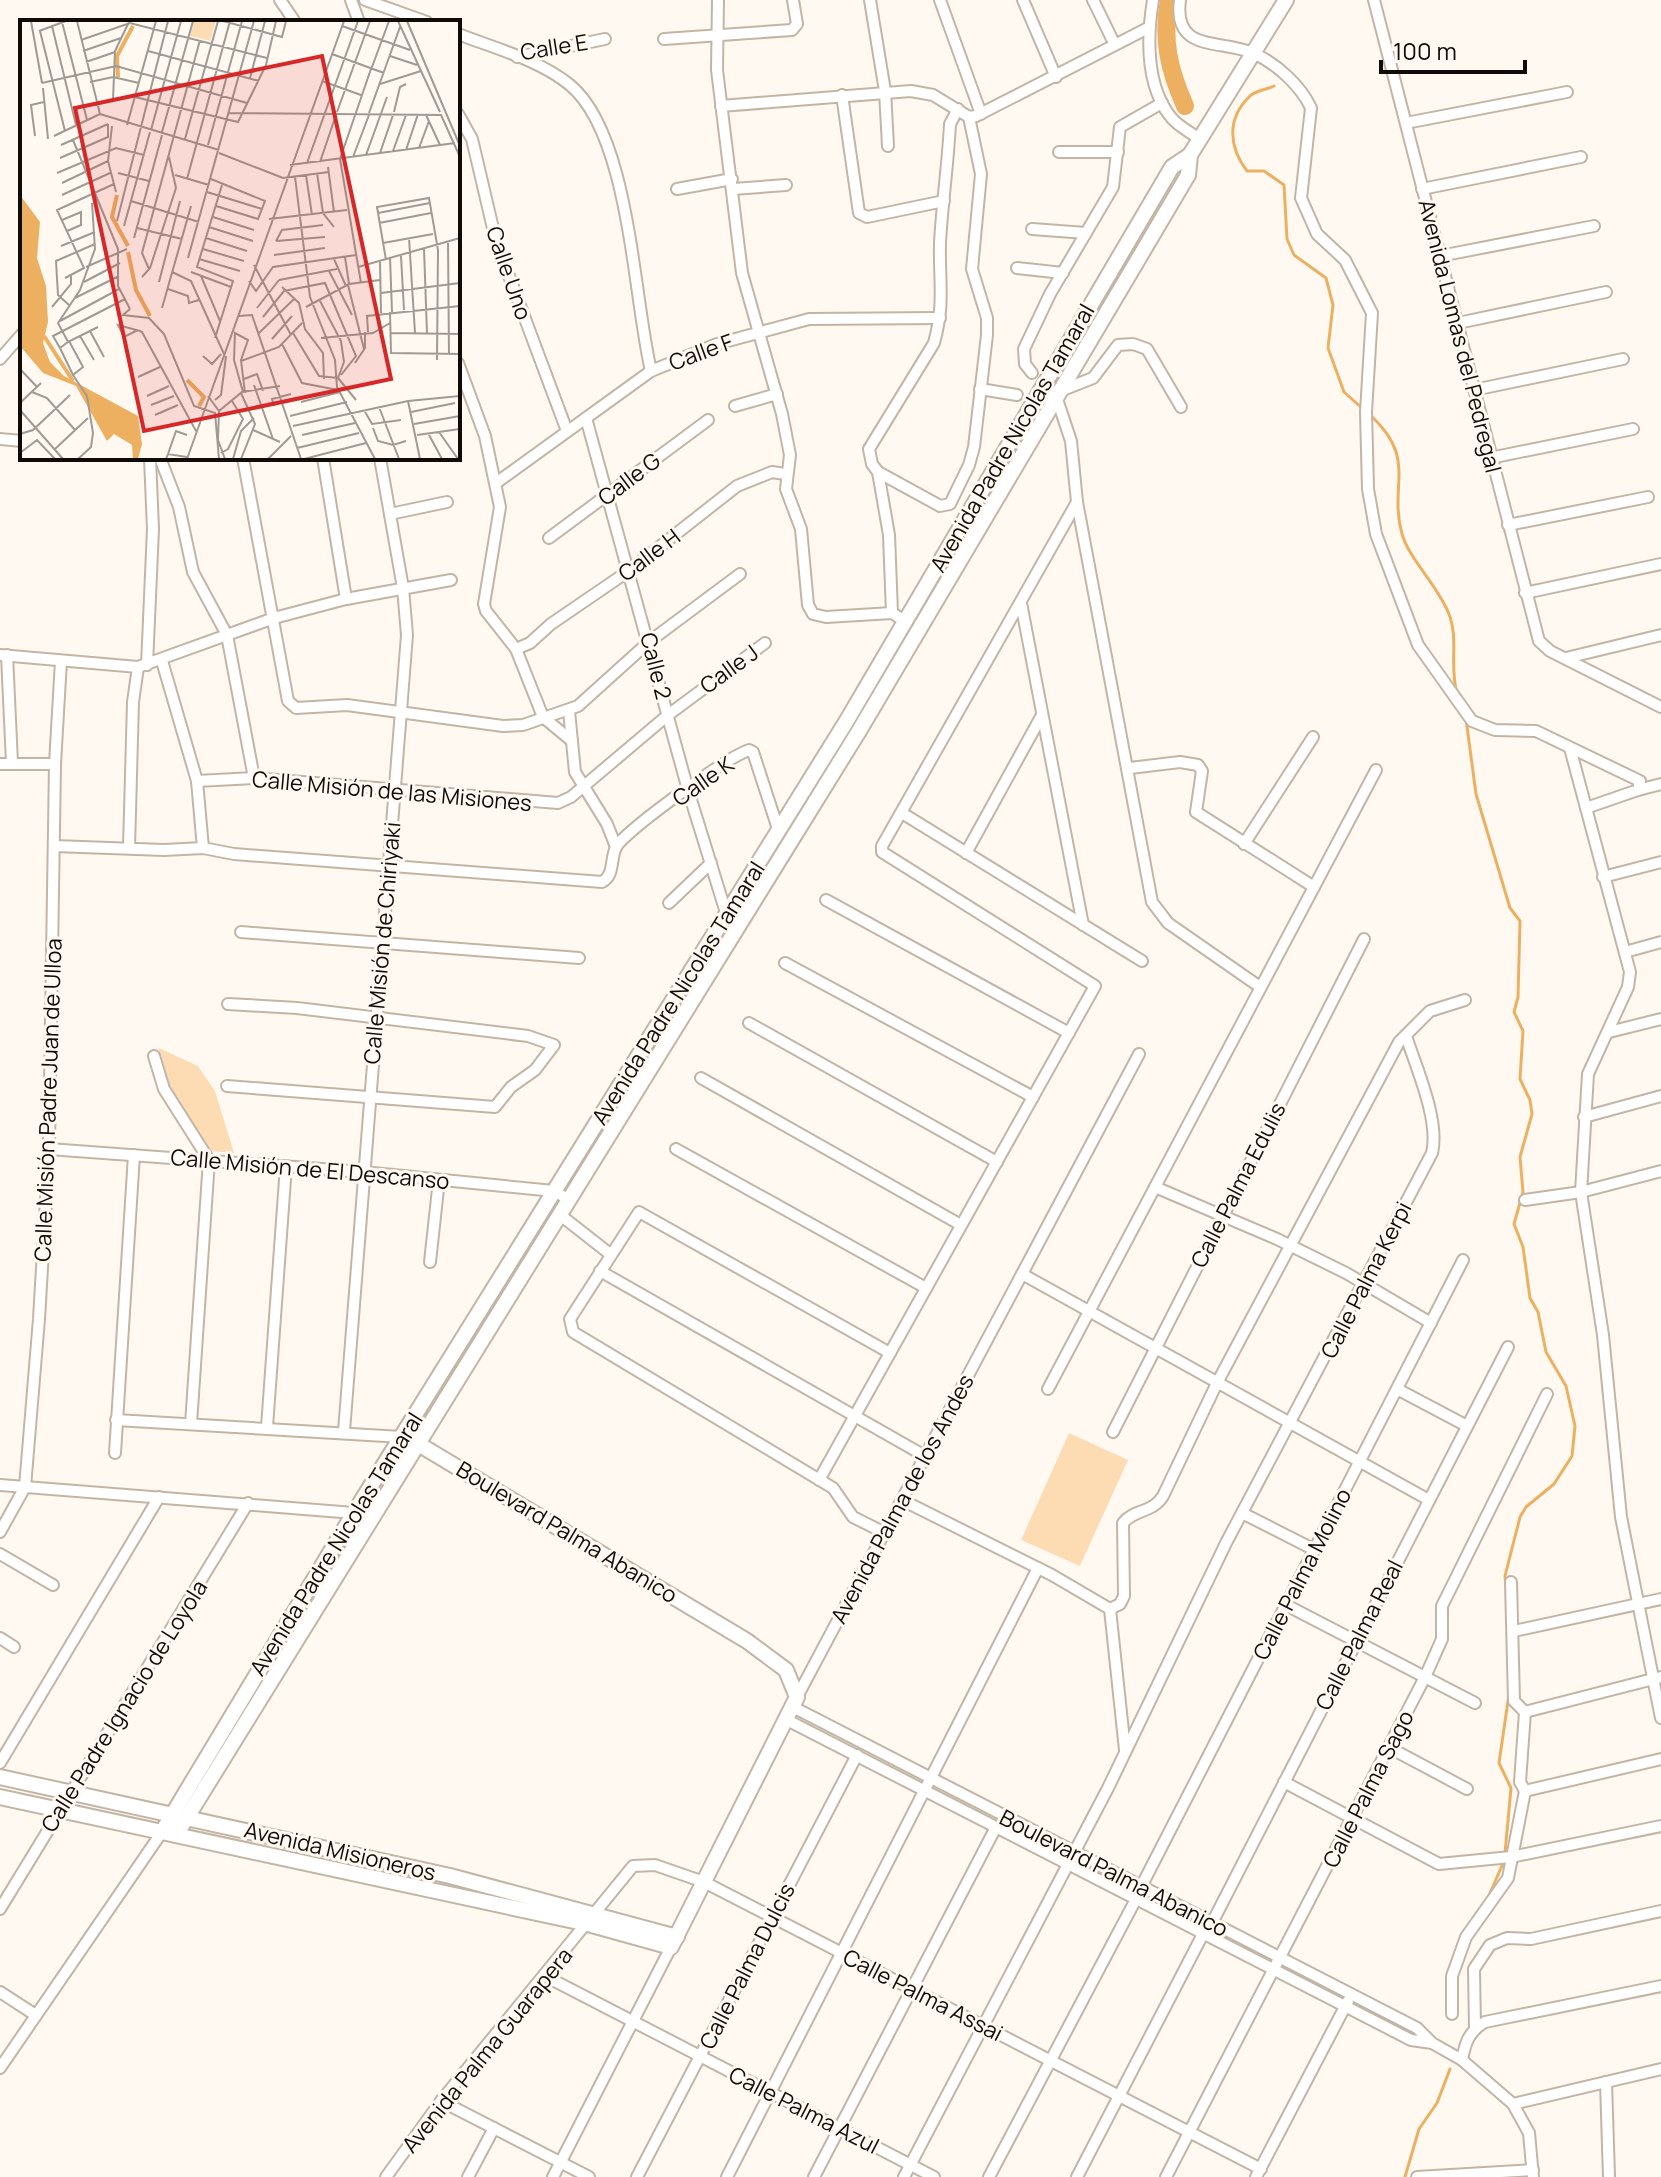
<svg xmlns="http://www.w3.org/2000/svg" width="1661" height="2177" font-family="Manrope,sans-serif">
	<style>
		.green { fill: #fddcb4 }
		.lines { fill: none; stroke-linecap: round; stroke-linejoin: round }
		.stream { stroke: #edb060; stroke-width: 3 }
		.river { stroke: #edb060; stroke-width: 18 }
		.street-casing { stroke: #c3b5a5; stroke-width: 14 }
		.secondary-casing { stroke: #c3b5a5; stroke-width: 18 }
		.street { stroke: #fff; stroke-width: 10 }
		.secondary { stroke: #fff; stroke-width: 14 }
		.labels { text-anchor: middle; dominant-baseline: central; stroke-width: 6; stroke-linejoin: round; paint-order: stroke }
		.street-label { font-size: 22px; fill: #100b06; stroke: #fff9f2 }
		.inset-river { fill: none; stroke: #edb060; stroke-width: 4 }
		.inset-road { fill: none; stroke: #9f9a94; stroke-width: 2 }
		.view { fill: #d62828; fill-opacity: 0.15; stroke: #d62828; stroke-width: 4 }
		.inset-edge { fill: none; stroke: #100b06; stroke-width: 4 }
	</style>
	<rect width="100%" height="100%" fill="#fff9f2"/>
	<g class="green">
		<path d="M159,1048l39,18 17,25 19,62 -23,-2c-22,-33 -51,-63 -52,-103z"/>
		<polygon points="1069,1433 1128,1460 1080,1566 1021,1540"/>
	</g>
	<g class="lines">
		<g class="stream">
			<path d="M1274,86c-8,4 -18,4 -24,10 -24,23 -21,51 -3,75h17l20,14 3,54 7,16 32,23 7,27 -5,43 16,44 19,17"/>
			<path d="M1369,414c50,45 19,70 33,120 7,25 35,50 47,80 10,26 0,53 8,79"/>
			<polyline points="1466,719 1476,794 1510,908 1520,921 1518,997 1514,1012 1523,1031 1520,1079 1530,1100 1532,1114 1520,1157 1523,1192 1514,1224 1523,1247 1530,1298 1538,1312 1546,1352 1566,1386 1575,1426 1572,1456 1554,1484 1526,1507 1520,1517 1505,1576 1506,1587"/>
			<polyline points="1505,1853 1511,1788 1499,1763 1509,1694"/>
			<polyline points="1488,1898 1504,1861"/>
			<polyline points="1405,2177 1419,2129 1437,2103 1450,2069"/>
		</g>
		<path class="river" d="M1169,0c-7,40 0,70 16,106"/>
		<g class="street-casing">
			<g id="street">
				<polyline points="280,0 295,22"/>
				<polyline points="351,0 359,22"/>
				<polyline points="365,0 427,22"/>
				<polyline points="718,0 717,70 742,273 782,414 790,455 786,489 801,529 808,605 813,614 826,617 892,613"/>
				<polyline points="870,0 885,91 888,146"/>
				<polyline points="940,0 981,114"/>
				<polyline points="1023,0 1056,77"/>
				<polyline points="1093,0 1114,43"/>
				<path d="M1153,0c-6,37 -7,85 17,116 7,10 20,16 30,23"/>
				<path d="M1180,0c-7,53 40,39 73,53 23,10 48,33 58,55l-10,90 16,36 28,26 27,53 -6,99 2,77 8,45 42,111 54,76 23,9 41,1 104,50 -2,9 -52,18"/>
				<polyline points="1374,0 1539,641 1550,651 1661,707"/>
				<path d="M458,34c36,14 82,26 112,51 60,50 63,210 81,286"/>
				<polyline points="664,39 792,30 797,24 793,0"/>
				<polyline points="517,57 605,39"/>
				<polyline points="842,95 859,213 867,217 944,201"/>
				<polyline points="721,106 911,91 933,95 969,117 976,116 1148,28"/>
				<path d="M958,109l-8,15c-2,40 -8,80 -10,119 -1,39 5,60 -6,100l-65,106 3,15 6,8 62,34 10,-2 19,-39 5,-18 13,-112v-17l-15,-49 9,-95 -12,-57"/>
				<polyline points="458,114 472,139 496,241 567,431"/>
				<polyline points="1406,123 1567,92"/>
				<polyline points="1059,152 1118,152"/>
				<polyline points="677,189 732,179"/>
				<polyline points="733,189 786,185"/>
				<polyline points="1422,189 1581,157"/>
				<polyline points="1032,229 1086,233"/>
				<polyline points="1440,256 1594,226"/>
				<polyline points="1017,268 1063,273"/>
				<polyline points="1458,323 1606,292"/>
				<polyline points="0,359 22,334"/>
				<polyline points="458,363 485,436 500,507 484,604 486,611 516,649 543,717 572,741"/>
				<polyline points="1032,373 1025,364 1024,349 1050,294 1113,187 1120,127 1162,103"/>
				<polyline points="980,389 1017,395"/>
				<polyline points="1042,389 1056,396 1071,441 1077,502 1152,902 1168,923 1260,987"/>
				<polyline points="1474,390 1623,359"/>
				<polyline points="1060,391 1093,378 1118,345 1133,344 1147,349 1181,407"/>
				<polyline points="735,406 777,394"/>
				<polyline points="586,418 688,790 727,916"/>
				<polyline points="0,439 22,441"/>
				<polyline points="160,458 179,507 193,572 227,635 254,778"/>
				<polyline points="243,458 288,701 296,708 347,705 503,726 523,725 578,706 650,641 740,574"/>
				<polyline points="323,458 346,599"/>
				<polyline points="1490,458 1633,429"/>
				<polyline points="878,472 889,535 892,613 905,621"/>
				<polyline points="496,483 651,371 717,344 809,319 940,318"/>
				<polyline points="390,514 447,502"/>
				<polyline points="1508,525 1648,497"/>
				<polyline points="549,538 708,420"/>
				<polyline points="1525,593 1661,564"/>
				<polyline points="1021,603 1083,925"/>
				<polyline points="516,649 530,643 551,624 630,570 737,486 772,472 785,474"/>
				<polyline points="0,655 138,667 274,618 346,599 451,580"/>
				<polyline points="7,655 12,763"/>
				<polyline points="1566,658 1661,635"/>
				<polyline points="162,661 197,781 203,848"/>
				<polyline points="147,665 153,529 150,458"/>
				<polyline points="569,711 575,772 607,824 616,847"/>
				<polyline points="1570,748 1630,972 1628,987 1588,1074 1581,1192 1603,1335 1621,1517 1661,1718"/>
				<polyline points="0,764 55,764"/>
				<polyline points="1130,768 1180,762 1198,765 1202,771 1196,812 1314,887"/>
				<polyline points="197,781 254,778 558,803 571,797 668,715 765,643"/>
				<polyline points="1638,790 1661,784"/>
				<polyline points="902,813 1142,961"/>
				<polyline points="1244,844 1313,737"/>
				<path d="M54,846l110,4 39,-2 31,6 368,28c14,-7 7,-27 16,-38 19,-21 106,-85 131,-94l4,2 26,80"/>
				<polyline points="129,848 133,702 138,667"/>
				<polyline points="966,853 1042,715"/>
				<polyline points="1603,877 1661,862"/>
				<polyline points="826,900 1069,1033"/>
				<polyline points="669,903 711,863"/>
				<polyline points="241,932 579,958"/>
				<polyline points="1625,952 1661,942"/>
				<polyline points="785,963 1033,1097"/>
				<polyline points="749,1023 997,1162"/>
				<polyline points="1609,1032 1661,1019"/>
				<polyline points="154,1056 164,1089 209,1160 191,1424"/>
				<polyline points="701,1078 961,1225"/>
				<polyline points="227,1086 495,1107 511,1087 535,1070 554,1045 528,1036 297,1008 228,1004"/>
				<polyline points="1584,1117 1661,1096"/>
				<polyline points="49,1149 363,1172 554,1191 568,1199"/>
				<polyline points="676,1149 926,1288"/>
				<polyline points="1155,1187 1277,1239 1346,1273 1431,1323"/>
				<polyline points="1525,1200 1581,1192 1661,1171"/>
				<polyline points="559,1214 610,1254"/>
				<polyline points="430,1262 439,1180"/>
				<polyline points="600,1271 925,1456"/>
				<polyline points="1022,1274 1429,1500"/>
				<polyline points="1048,1389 1376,770"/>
				<polyline points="1397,1389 1467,1426"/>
				<polyline points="116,1420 402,1437"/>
				<polyline points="267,1427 286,1166"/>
				<polyline points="344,1431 407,635 403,588 380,458"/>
				<polyline points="1113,1432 1364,939"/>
				<polyline points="115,1453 134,1155"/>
				<polyline points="819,1480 1095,986 882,852 882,846 1077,502"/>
				<polyline points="0,1485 354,1513"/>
				<polyline points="902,1500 1052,1575 1110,1609"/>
				<polyline points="1244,1514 1315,1550"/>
				<polyline points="0,1532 25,1487 39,1319 49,1149 55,764 61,661"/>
				<polyline points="885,1533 853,1517 833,1488 573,1332 570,1319 639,1212 890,1353"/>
				<polyline points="0,1554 53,1585"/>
				<polyline points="1511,1582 1514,1701 1525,1712"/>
				<polyline points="1286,1605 1475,1703"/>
				<path d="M1110,1609l10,-5 4,-8 -1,-73c11,-14 30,-10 40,-27l54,-113 182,-341 31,-31 35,-11"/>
				<polyline points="1110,1609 1125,1750"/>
				<polyline points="1514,1631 1661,1599"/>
				<polyline points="0,1638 14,1647"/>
				<polyline points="797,1697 1139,1054"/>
				<polyline points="793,1707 1417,2028 1432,2043 1462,2060 1513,2104 1529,2133 1533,2177"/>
				<polyline points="1525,1712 1661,1677"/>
				<polyline points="787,1720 1411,2040 1432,2043"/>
				<polyline points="1390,1748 1467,1789"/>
				<polyline points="0,1763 159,1497"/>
				<polyline points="1284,1782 1439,1864 1511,1857 1661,1826"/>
				<polyline points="1525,1791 1661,1759"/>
				<polyline points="1525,1791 1520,1782 1525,1712"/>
				<polyline points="1141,1887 1463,1260"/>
				<polyline points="0,1909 248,1503"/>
				<polyline points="1212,1923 1508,1347"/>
				<polyline points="545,1976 934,2177"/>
				<polyline points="0,1992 34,2014"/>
				<polyline points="1452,2014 1452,1976 1466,1937 1508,1878 1525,1791"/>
				<polyline points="1475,2028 1474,1969 1490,1945 1507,1938 1531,1939 1661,1911"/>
				<path d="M1462,2060c3,-17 7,-29 23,-38l176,-36"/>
				<polyline points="0,2068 162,1832"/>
				<polyline points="1606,2082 1609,2177"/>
				<polyline points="441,2101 589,2177"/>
				<polyline points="1513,2104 1661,2069"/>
				<polyline points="386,2177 441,2101 633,1866 655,1865 704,1882 1261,2169"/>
				<polyline points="468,2177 494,2128"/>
				<polyline points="553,2177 671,1947"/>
				<polyline points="637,2177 857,1755"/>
				<polyline points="727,2177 1038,1568"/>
				<polyline points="814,2177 995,1829"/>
				<path d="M904,2177l204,-389 118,-245 206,-390c8,-32 -16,-86 -26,-117"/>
				<polyline points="989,2177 1135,1901"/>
				<polyline points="1077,2177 1203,1934"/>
				<polyline points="1166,2177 1425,1677 1442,1639 1442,1606 1547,1394"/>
				<polyline points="1256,2177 1348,2001"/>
				<polyline points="1417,2177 1533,2170"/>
			</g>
		</g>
		<g class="secondary-casing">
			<g id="secondary">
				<polyline points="0,1777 450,1876 677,1937"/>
				<polyline points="0,1797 588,1924 671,1947 797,1697 786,1670 747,1641 410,1439"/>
				<polyline points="162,1832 354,1513 846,722 1172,167 1190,155"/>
				<polyline points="176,1835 859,731 1188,175 1190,155 1286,0"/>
			</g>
		</g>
		<use href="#street" class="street"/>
		<use href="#secondary" class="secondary"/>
	</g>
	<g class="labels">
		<g class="street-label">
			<text transform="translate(554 47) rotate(-9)">Calle E</text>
			<text transform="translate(509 273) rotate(71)">Calle Uno</text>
			<text transform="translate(1460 336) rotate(76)">Avenida Lomas del Pedregal</text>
			<text transform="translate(701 352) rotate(-20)">Calle F</text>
			<text transform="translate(1012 438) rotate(-60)">Avenida Padre Nicolas Tamaral</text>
			<text transform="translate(629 479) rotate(-37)">Calle G</text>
			<text transform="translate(649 555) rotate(-37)">Calle H</text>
			<text transform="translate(656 666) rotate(76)">Calle 2</text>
			<text transform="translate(729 669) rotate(-36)">Calle J</text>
			<text transform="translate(703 781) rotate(-35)">Calle K</text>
			<text transform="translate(392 791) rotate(5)">Calle Misión de las Misiones</text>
			<text transform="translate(382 943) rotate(-85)">Calle Misión de Chiriyaki</text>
			<text transform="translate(678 993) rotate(-58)">Avenida Padre Nicolas Tamaral</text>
			<text transform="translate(48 1100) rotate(-88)">Calle Misión Padre Juan de Ulloa</text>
			<text transform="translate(310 1169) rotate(5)">Calle Misión de El Descanso</text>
			<text transform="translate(1238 1185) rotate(-63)">Calle Palma Edulis</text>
			<text transform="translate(1366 1280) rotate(-63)">Calle Palma Kerpi</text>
			<text transform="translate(902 1499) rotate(-62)">Avenida Palma de los Andes</text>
			<text transform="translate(567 1532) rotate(31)">Boulevard Palma Abanico</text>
			<text transform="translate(336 1544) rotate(-58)">Avenida Padre Nicolas Tamaral</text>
			<text transform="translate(1302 1574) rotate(-63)">Calle Palma Molino</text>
			<text transform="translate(1359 1635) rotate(-63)">Calle Palma Real</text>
			<text transform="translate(124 1706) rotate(-58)">Calle Padre Ignacio de Loyola</text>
			<text transform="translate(1368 1789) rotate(-63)">Calle Palma Sago</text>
			<text transform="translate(340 1851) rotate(13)">Avenida Misioneros</text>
			<text transform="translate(1114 1873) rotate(27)">Boulevard Palma Abanico</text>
			<text transform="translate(747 1966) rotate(-63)">Calle Palma Dulcis</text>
			<text transform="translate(923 1995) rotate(27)">Calle Palma Assai</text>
			<text transform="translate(487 2050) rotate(-51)">Avenida Palma Guarapera</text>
			<text transform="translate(804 2110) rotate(27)">Calle Palma Azul</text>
		</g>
	</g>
	<g transform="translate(20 20)">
		<rect width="440" height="440" fill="#fff9f2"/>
		<path d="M174,1h22l-6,20 -20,-5z" fill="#fddcb4"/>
		<path d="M0,175l20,27 -3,36 9,28 2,36 -5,21 7,19 14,14 74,40 4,28 -4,15h-5l-1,-14 -18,-11 -7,7 -31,-55 -33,-13 -23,-27z" fill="#edb060"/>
		<path class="inset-river" d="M98,57l-1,-21 16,-30M97,175l-5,22 16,29M108,232l8,38 14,26M24,316l29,45M167,360l17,17 -5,9"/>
		<path class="inset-road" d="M11,1l11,62M57,1l23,93M203,1l59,16 4,-16M378,1l42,91M387,1l53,125M42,2l25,98M32,6l24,99M322,6l68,24M19,11l27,-10M20,11l25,100M61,20l49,-17 137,35M63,31l38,-13M128,31l111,30M312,34l52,19M370,36l27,9M66,42l29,-10M352,47l17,-46M230,58l15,-57M302,61l39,14M70,62l23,-5 26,6M22,63l74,-17 131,37M360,64l41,-13M23,68l5,51M115,77l103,25 28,-57 10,-44M75,85l18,-5 2,-49 14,-29M317,92l33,-91M374,92l6,-25 6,-3M209,93l212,2 19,42M349,93l31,-86M80,94l119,36M406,95l14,30M107,105l29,-104M92,106l-4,35 8,31M131,110l30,-109M142,112l31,-111M15,116l-4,-31 13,-3M34,116l46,-22M165,119l33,-118M53,120l45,109v37l12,23M41,125l47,-21M188,125l34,-124M399,128l10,-27M386,130l12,-36M373,131l13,-36M199,133l64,25 46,-6M360,133l13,-38M346,135l21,-58M333,137l16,-42M40,138l48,-21v-13M300,142l16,-47M287,143l51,-142M270,145l165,-22M308,147l6,45M37,153l59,-25 28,7M98,153l31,8M297,153l6,40 11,14M155,155l34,10M286,155l6,40M275,157l15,120 25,63 2,27 38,72M167,159l43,-158M191,159l54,22 -7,18 -42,-13M42,163l46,-22M187,172l55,17M42,175l48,-22M111,181l68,21M72,183l3,46 -15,41 -22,33 10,19 30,-15M358,193l52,-10M193,197l41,13M249,199l78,-9M42,200l19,-8v13l-14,6M97,201l51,-200M359,203l52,-10M104,206l26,-94M189,207l44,14M117,208l45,11M114,218l28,-103M186,218l41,13M389,218l6,95M256,221l6,-11 41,-5M256,221l49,-4M428,221l1,113M363,223l50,-9M41,226l34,-14M183,229l41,12M404,229l3,84M254,235l51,-7M381,236l3,54M325,237l4,27M370,237l2,55M168,238l66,-237M179,239l41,12M314,239l12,27M366,240l-9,-53 52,-9 9,52 -1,110M360,242l1,51M234,245l37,70M66,247l41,-18M338,247l102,-29M129,249l-7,-16 58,-213M309,251l23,44M152,252l19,9 33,73M171,252l40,15M181,256l19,45M122,257l8,-9 26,-80 -7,-31M45,258l19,-10 -27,-58 57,-26M259,260l58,-11M229,261l7,10 17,-24 83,-12M64,262l36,-19M139,262l21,-81M341,263l-21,-124 32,-93M328,265l16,64M262,267l17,16 6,26 18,24 1,26M148,269l20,7 1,7 10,-3M361,273l79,-10M55,278l44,-22M49,285l-11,-10 -2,-34 39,-17M32,287l19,-23v-9M286,287l43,-23 31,-4M142,288l29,-102M237,288l22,-28M110,289l-7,6 26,3 15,16 30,72 21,7 4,46M370,292l1,41 69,1M219,296l13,-1 49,144M243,297l21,-26 41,-8 31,73 -15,19M40,301l59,-32M118,310l-14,7 -6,-12 22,6 2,1 54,99M70,311l14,26M348,312l-1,-16 93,-10M239,313l35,-34M273,313l26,43 19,2 6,-16 -3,-21 -21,-40M370,313l70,1M60,316l14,24M195,318l18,-57 -36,-14 25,-82M301,318l52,-5 17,-10M252,319l20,-23M49,321l14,26 -10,8 14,21 6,37 -2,14 -13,12M48,322l-8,6 13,27M262,324l20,39 36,7M40,328l-7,-12 72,-37M440,334v-64M183,336l9,8 9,-10M221,341l38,-14 23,-24M335,343l10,-15v-16M0,349l17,18M118,357l22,-10M318,358l18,22M224,359l13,-5 6,17M234,365l19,54M12,372l15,6 28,32M223,372l-9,-32 1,-27 13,7 -7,20 4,33M127,376l22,-10M188,376l11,15 -1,29 7,19M195,380l6,-5 5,-39M388,381l12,58M281,382l39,-10M0,383l21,-20M131,385l23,-9M254,386l-2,-7 19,-5M359,387l20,52M0,390l43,49M344,390l8,14 29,-4M199,391l23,-19 38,-6M391,392l44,-9M135,395l23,-10M270,396l57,-14M394,404l46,-8M273,406l115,-25 52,-5M353,408l5,13 15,4 13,-4M233,410l27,12M419,412l19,27M408,413l14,26M0,414l13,-4 37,-35M282,415l53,-12M397,415l43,-6M277,428l62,-15M35,429l33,-31M0,433l17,-13 18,19M201,433l7,-4 15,-30 -11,-18M148,434l8,-23 11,4M146,439l2,-5 19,3M167,439l157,-438M213,439l8,-28 13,-13M221,439l14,-35 -14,-31M248,439l23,-23M284,439l62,-16"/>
		<path class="view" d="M302,36l69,323 -247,52 -69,-323z"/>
		<rect width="440" height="440" class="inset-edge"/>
	</g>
	<path d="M1381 60v12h144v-12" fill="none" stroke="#100b06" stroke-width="4"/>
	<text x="1393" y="60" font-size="24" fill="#100b06" stroke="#fff9f2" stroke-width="6" paint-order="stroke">100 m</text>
</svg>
